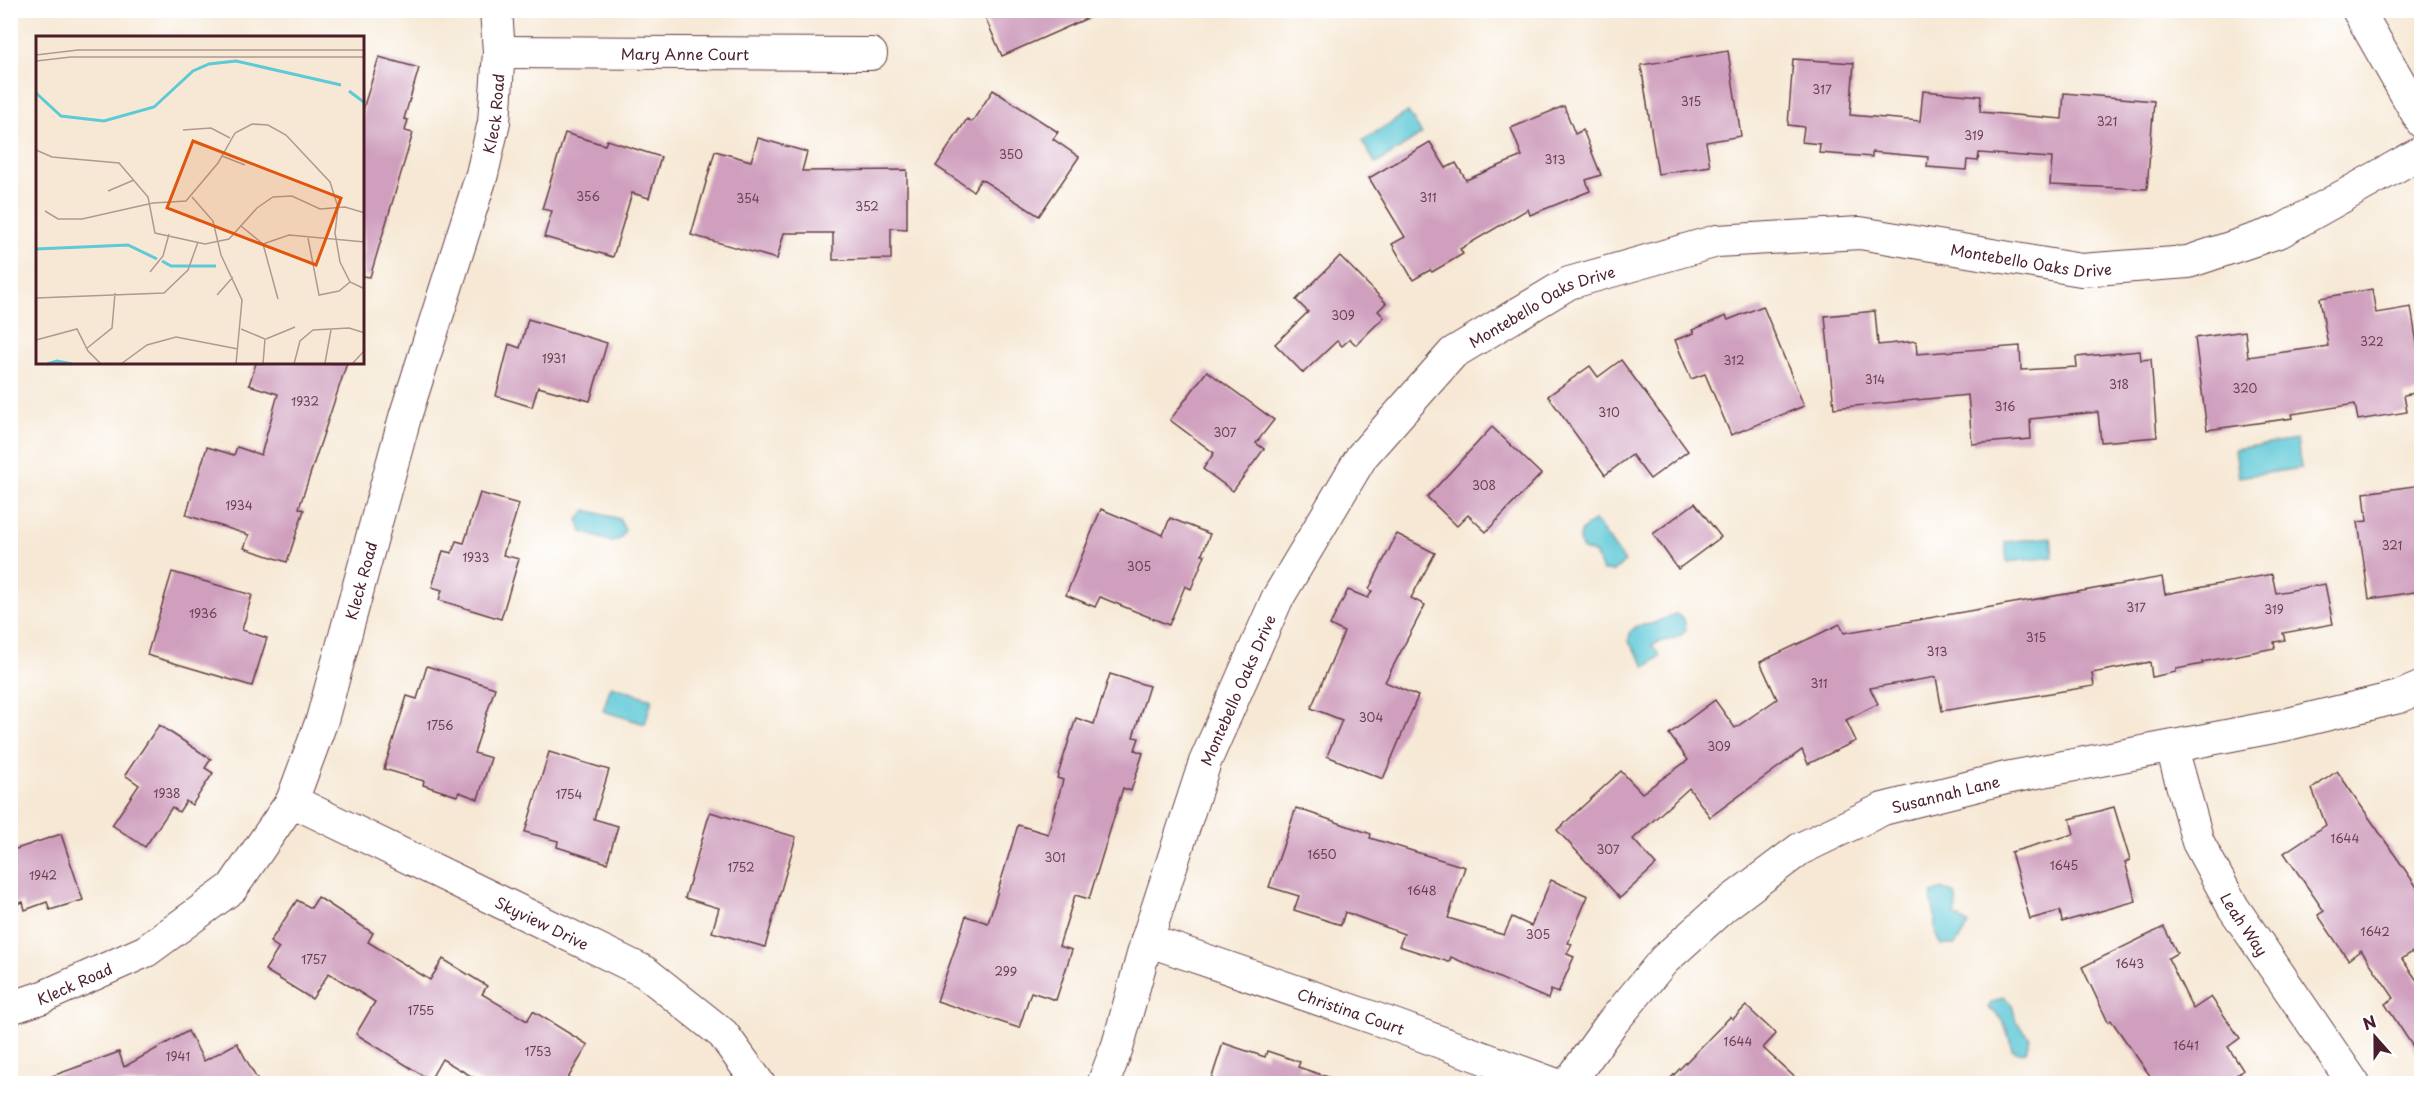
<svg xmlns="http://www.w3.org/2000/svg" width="2432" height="1094" font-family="'Playpen Sans',sans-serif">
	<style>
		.water { fill: #5ec9d7; stroke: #547481; stroke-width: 1.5 }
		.building { fill: #cf9fbd }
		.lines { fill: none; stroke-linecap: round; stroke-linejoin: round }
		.street-casing { stroke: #643d44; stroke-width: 34 }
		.street { stroke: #fff; stroke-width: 32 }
		.labels { text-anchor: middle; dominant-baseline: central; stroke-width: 4.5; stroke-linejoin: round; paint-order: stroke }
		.number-label { font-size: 12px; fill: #6b3f50 }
		.street-label { font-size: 15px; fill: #4a1f2b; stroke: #fff }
		.inset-river { fill: none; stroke: #5ec9d7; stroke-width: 3 }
		.inset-road { fill: none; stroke: #b19890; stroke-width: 1.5 }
		.view { fill: #e0560e; fill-opacity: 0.15; stroke: #e0560e; stroke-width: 3 }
		.inset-edge { fill: none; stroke: #4a1f2b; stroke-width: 3 }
	</style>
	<rect width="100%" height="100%" fill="#fff"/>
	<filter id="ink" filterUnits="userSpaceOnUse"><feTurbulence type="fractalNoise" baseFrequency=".0167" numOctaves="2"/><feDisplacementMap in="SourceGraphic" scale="12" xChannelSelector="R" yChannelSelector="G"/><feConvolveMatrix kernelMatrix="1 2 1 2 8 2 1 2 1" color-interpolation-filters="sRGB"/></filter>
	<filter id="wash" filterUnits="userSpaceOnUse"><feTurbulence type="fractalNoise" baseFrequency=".008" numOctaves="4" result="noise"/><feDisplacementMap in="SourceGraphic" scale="24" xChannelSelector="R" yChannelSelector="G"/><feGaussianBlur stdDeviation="1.35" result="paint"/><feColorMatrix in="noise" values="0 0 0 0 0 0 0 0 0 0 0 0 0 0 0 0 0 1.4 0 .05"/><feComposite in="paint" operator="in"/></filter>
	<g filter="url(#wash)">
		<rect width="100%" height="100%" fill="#f6e8d4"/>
		<g class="water">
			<polygon points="1408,112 1422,134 1376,164 1362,141"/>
			<polygon points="2297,440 2301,468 2239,477 2235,449"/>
			<polygon points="586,510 619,519 625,530 620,539 612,542 582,532 578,520"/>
			<polygon points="1595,520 1625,562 1613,571 1603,571 1595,553 1583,550 1579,541 1582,530"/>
			<polygon points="2051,537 2053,557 2007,562 2005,542"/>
			<path d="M1675,614l9,5 2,11c-9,12 -22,8 -34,15l8,11 -14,11 -17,-25 1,-10 7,-6 15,-2z"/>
			<polygon points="611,686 652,699 645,724 603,711"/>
			<path d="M1943,889l12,5 2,11 -2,10 14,10 -14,20h-14c-12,-19 -1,-27 -10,-43l1,-9z"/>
			<path d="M2004,997l8,8 4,16 14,17 -4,13 -5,2 -9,-4c-5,-19 -7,-32 -24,-41l3,-5z"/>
		</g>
		<g id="blocks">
			<g class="building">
				<polygon points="982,10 1106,10 1002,56"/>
				<polygon points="1728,51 1741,136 1706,142 1710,166 1658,174 1641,65"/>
				<polygon points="379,57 419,68 404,119 408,120 405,131 413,133 370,277 363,276 363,109"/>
				<polygon points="1793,59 1854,63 1850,115 1920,121 1923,91 1981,96 1980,112 2062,119 2064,93 2154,101 2147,189 2050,185 2052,158 1979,153 1978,161 1967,160 1966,170 1927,167 1928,157 1872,152 1872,157 1819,153 1820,144 1802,142 1804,127 1788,125"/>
				<polygon points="993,90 1058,132 1053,139 1079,157 1039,216 981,179 973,191 936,166 967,119 972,122"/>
				<polygon points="1564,106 1575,134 1583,130 1601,175 1586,180 1590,191 1530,215 1528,209 1460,249 1463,254 1432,272 1430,270 1413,280 1392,244 1405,237 1369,178 1430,142 1446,168 1456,163 1466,180 1522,156 1511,128"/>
				<polygon points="565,133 605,145 607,140 661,157 649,198 632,193 613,257 544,237 552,211 542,209"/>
				<polygon points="758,138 807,152 802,171 907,170 907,229 891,228 891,259 833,260 833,233 784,233 777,259 691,235 715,151 751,161"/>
				<polygon points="1340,256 1386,303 1378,311 1384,317 1356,345 1350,339 1342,346 1337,341 1303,373 1275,344 1308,312 1296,300"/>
				<polygon points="2372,289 2376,313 2411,307 2421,368 2421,392 2404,395 2407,412 2358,420 2355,404 2292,414 2293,418 2207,430 2195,338 2245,331 2248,357 2328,346 2320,298"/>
				<polygon points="1763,306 1804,406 1731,435 1705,374 1691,379 1675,340 1694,333 1692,330 1726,316 1728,320"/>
				<polygon points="1875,311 1878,345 1916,341 1917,354 2020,346 2021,370 2077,367 2076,357 2140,351 2141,360 2151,359 2157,437 2101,442 2098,412 2030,419 2031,439 1972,444 1968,395 1834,408 1825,316"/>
				<polygon points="528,319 607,343 590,401 538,387 532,407 496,396 509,344 520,348"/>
				<polygon points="1621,360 1688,451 1650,479 1632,455 1605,475 1548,396 1590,366 1598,377"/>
				<polygon points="256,363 347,363 299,508 304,510 287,562 244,548 249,535 186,515 207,447 234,455 237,447 261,455 278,394 249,385"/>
				<polygon points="1207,371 1274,420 1256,443 1264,449 1233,491 1203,469 1214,453 1170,420"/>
				<polygon points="1492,427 1541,474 1486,532 1468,515 1457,526 1427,497"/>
				<polygon points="2421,485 2421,591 2369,599 2358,522 2367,521 2364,493"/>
				<polygon points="480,493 519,504 503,555 519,559 501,619 439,600 442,590 432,587 443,551 452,553 456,541 464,543"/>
				<polygon points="1695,503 1721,537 1678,569 1653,534"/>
				<polygon points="1101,509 1163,535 1170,518 1210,534 1202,554 1205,555 1191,589 1185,586 1169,625 1100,597 1095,607 1066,595"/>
				<polygon points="1397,534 1435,553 1411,598 1425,605 1385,682 1418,696 1383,779 1327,756 1342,720 1311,708 1344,632 1330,625 1348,590 1368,598 1372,591 1369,589"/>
				<polygon points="172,572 252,595 242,630 267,638 252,686 147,655"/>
				<polygon points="2272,574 2276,593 2325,584 2333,624 2283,633 2285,640 2274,642 2275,648 2202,662 2203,664 2176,669 2176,672 2152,677 2150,662 2092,673 2094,686 1942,711 1936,677 1870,688 1878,704 1846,720 1856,741 1808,764 1802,750 1710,817 1689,788 1633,839 1656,865 1620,898 1557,830 1621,771 1642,793 1688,760 1669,734 1715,700 1735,728 1777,699 1760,662 1840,624 1844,633 2162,577 2165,594"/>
				<polygon points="427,666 495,688 474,753 491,758 478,799 459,792 457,796 423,785 424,781 384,769 407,696 417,699"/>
				<polygon points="1110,674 1149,686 1133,737 1139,738 1135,750 1143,753 1131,791 1123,788 1089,899 1075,895 1059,946 1072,950 1056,1000 1031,992 1019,1028 937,1001 966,916 988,923 1018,825 1048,834 1063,780 1057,778 1076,718 1094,724"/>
				<polygon points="159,725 211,759 205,768 213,773 192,805 186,801 179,812 172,807 145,847 112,825 139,785 125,775"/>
				<polygon points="549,752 609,770 594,819 618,826 607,863 557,847 558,841 525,832"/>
				<polygon points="2337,771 2421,893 2421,946 2402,959 2418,982 2421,980 2421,1059 2385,1004 2394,998 2361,950 2348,960 2318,915 2324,911 2284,853 2326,825 2312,789"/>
				<polygon points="2114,807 2130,860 2125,862 2136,901 2062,922 2060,911 2030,919 2011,852 2074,834 2070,819"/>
				<polygon points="1296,808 1371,834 1370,838 1465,867 1448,918 1504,935 1512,917 1531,926 1551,880 1588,896 1568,943 1572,944 1567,954 1574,957 1558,993 1551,990 1548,999 1451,957 1449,962 1399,946 1404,934 1345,912 1341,925 1294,910 1299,896 1269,887"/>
				<polygon points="710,812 796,837 765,947 712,932 719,908 685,898"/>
				<polygon points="61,834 83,900 50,910 47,902 25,910 23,902 10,906 10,851"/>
				<polygon points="318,897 373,933 368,942 430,980 443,959 487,986 482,994 527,1021 533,1011 588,1045 565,1083 483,1083 442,1059 430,1080 356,1034 375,1002 329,973 312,999 265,970 279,948 270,942 297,900 311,908"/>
				<polygon points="2164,927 2177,953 2168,958 2193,1009 2211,997 2240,1038 2228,1047 2243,1070 2225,1083 2155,1083 2111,1020 2108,1022 2082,967"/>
				<polygon points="1746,1006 1776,1034 1763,1048 1801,1083 1666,1083 1730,1017 1733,1019"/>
				<polygon points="188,1031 204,1061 237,1043 259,1083 41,1083 41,1080 119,1052 124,1067"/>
				<polygon points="1223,1043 1265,1057 1267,1051 1300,1062 1298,1067 1331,1078 1330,1083 1210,1083"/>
			</g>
		</g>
	</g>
	<g filter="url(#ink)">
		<use href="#blocks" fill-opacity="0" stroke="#643d44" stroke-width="1.5"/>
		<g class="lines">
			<g class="street-casing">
				<g id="street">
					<polyline points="2358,10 2422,122"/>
					<path id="s1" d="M499,52l372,2"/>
					<path id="s2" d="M2172,748l26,94 35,65 121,177"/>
					<path id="s3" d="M292,801l353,171 78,62 36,50"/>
					<path id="s4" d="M1147,940l247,85 160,59"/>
					<path id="s5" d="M10,1008l33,-11 103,-46 86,-63 60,-87 30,-81 83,-303 77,-243 12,-52 5,-70 -3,-42"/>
					<path id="s6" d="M1103,1084l15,-39 29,-105 58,-178 72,-163 85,-143 91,-103 116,-70 148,-42 143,-8 221,37 107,-8 93,-31 141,-79"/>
					<path id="s7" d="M1568,1084l43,-60 53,-64 59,-53 77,-58 83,-40 123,-31 278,-53 115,-28 23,-10"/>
				</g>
			</g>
			<use href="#street" class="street"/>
		</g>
	</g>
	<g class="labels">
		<g class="number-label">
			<text x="1822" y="89">317</text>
			<text x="1691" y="101">315</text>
			<text x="2107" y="121">321</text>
			<text x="1974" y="135">319</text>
			<text x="1011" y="154">350</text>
			<text x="1555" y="159">313</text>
			<text x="588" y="196">356</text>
			<text x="1428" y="197">311</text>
			<text x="748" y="198">354</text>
			<text x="867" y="206">352</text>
			<text x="1343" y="315">309</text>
			<text x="2372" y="341">322</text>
			<text x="554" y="358">1931</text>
			<text x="1734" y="360">312</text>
			<text x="1875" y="379">314</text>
			<text x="2119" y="384">318</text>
			<text x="2245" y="388">320</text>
			<text x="305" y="401">1932</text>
			<text x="2005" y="406">316</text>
			<text x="1609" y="412">310</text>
			<text x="1225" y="432">307</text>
			<text x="1484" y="485">308</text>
			<text x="239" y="505">1934</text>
			<text x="2392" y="545">321</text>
			<text x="476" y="557">1933</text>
			<text x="1139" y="566">305</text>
			<text x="2136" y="607">317</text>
			<text x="2274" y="609">319</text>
			<text x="203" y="613">1936</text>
			<text x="2036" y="637">315</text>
			<text x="1937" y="651">313</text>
			<text x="1819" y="683">311</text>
			<text x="1371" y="717">304</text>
			<text x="440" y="725">1756</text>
			<text x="1719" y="746">309</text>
			<text x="167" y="793">1938</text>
			<text x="569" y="794">1754</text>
			<text x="2345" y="838">1644</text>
			<text x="1608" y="849">307</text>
			<text x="1322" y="854">1650</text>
			<text x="1055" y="857">301</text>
			<text x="2064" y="865">1645</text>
			<text x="741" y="867">1752</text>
			<text x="43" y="875">1942</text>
			<text x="1422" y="890">1648</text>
			<text x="2375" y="931">1642</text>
			<text x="1538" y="934">305</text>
			<text x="314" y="959">1757</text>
			<text x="2130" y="963">1643</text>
			<text x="1006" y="971">299</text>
			<text x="421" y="1010">1755</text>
			<text x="1738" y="1041">1644</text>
			<text x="2186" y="1045">1641</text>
			<text x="538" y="1051">1753</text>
			<text x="178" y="1056">1941</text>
		</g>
		<g class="street-label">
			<text stroke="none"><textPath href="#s1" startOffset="186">Mary Anne Court</textPath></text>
			<text stroke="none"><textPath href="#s5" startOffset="1077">Kleck Road</textPath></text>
			<text stroke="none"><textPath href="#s6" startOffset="1426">Montebello Oaks Drive</textPath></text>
			<text stroke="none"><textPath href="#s6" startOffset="921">Montebello Oaks Drive</textPath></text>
			<text stroke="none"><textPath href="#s5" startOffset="591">Kleck Road</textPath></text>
			<text stroke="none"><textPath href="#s6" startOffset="417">Montebello Oaks Drive</textPath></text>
			<text stroke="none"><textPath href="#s7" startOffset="489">Susannah Lane</textPath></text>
			<text stroke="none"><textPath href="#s3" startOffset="278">Skyview Drive</textPath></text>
			<text stroke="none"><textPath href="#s2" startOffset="192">Leah Way</textPath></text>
			<text stroke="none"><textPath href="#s5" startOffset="69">Kleck Road</textPath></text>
			<text stroke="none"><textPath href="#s4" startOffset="216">Christina Court</textPath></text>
		</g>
	</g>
	<g transform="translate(36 36)">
		<rect width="328" height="328" fill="#f6e8d4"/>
		<path class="inset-river" d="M313,55l16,12M0,57l25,23 43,5 50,-14 39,-36 16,-7 27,-3 105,24M0,213l92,-4 29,14M126,225l9,5h45M11,328l10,-3 15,3"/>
		<path class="inset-road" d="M0,19l42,-5h287M0,25l35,-4h294M147,94l28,-2 19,10M0,114l16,7 67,6 29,34 7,36 50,11 24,-5 28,-31 16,-11 19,-1 28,13 25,-2 20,6M186,120l23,9M72,155l26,-11M156,161l21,24 8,34 21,45 -6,64M9,175l13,8h24l71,-16 33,-2 32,-38 17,-30 17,-9 16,1 18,10 44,47 8,25 -3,26 5,29 10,20 15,7M205,190l22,18 15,55M272,202l11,57 20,-4 11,-9M227,208l26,-9 76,7M114,236l13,-16 6,-22M181,259l16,-18M0,262l128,-5 24,-23 10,-28M205,293l24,10 -2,25M230,303l29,-12M0,304l41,-11 11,22 13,13M50,313l26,-21 3,-35M289,327l6,-33M85,328l26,-19 29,-8 62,12M258,328l6,-23 13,-11 36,-2 16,5M316,328l13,-14"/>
		<path class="view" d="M157,105l148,57 -25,67 -149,-57z"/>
		<rect width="328" height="328" class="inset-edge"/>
	</g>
	<rect width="2432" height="1094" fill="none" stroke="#fff" stroke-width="36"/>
	<g transform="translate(2375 1037) rotate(339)" stroke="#ffffff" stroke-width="4.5" paint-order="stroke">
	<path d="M0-4.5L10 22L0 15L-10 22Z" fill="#4a1f2b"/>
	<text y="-9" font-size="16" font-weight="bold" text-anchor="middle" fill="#4a1f2b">N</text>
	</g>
</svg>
